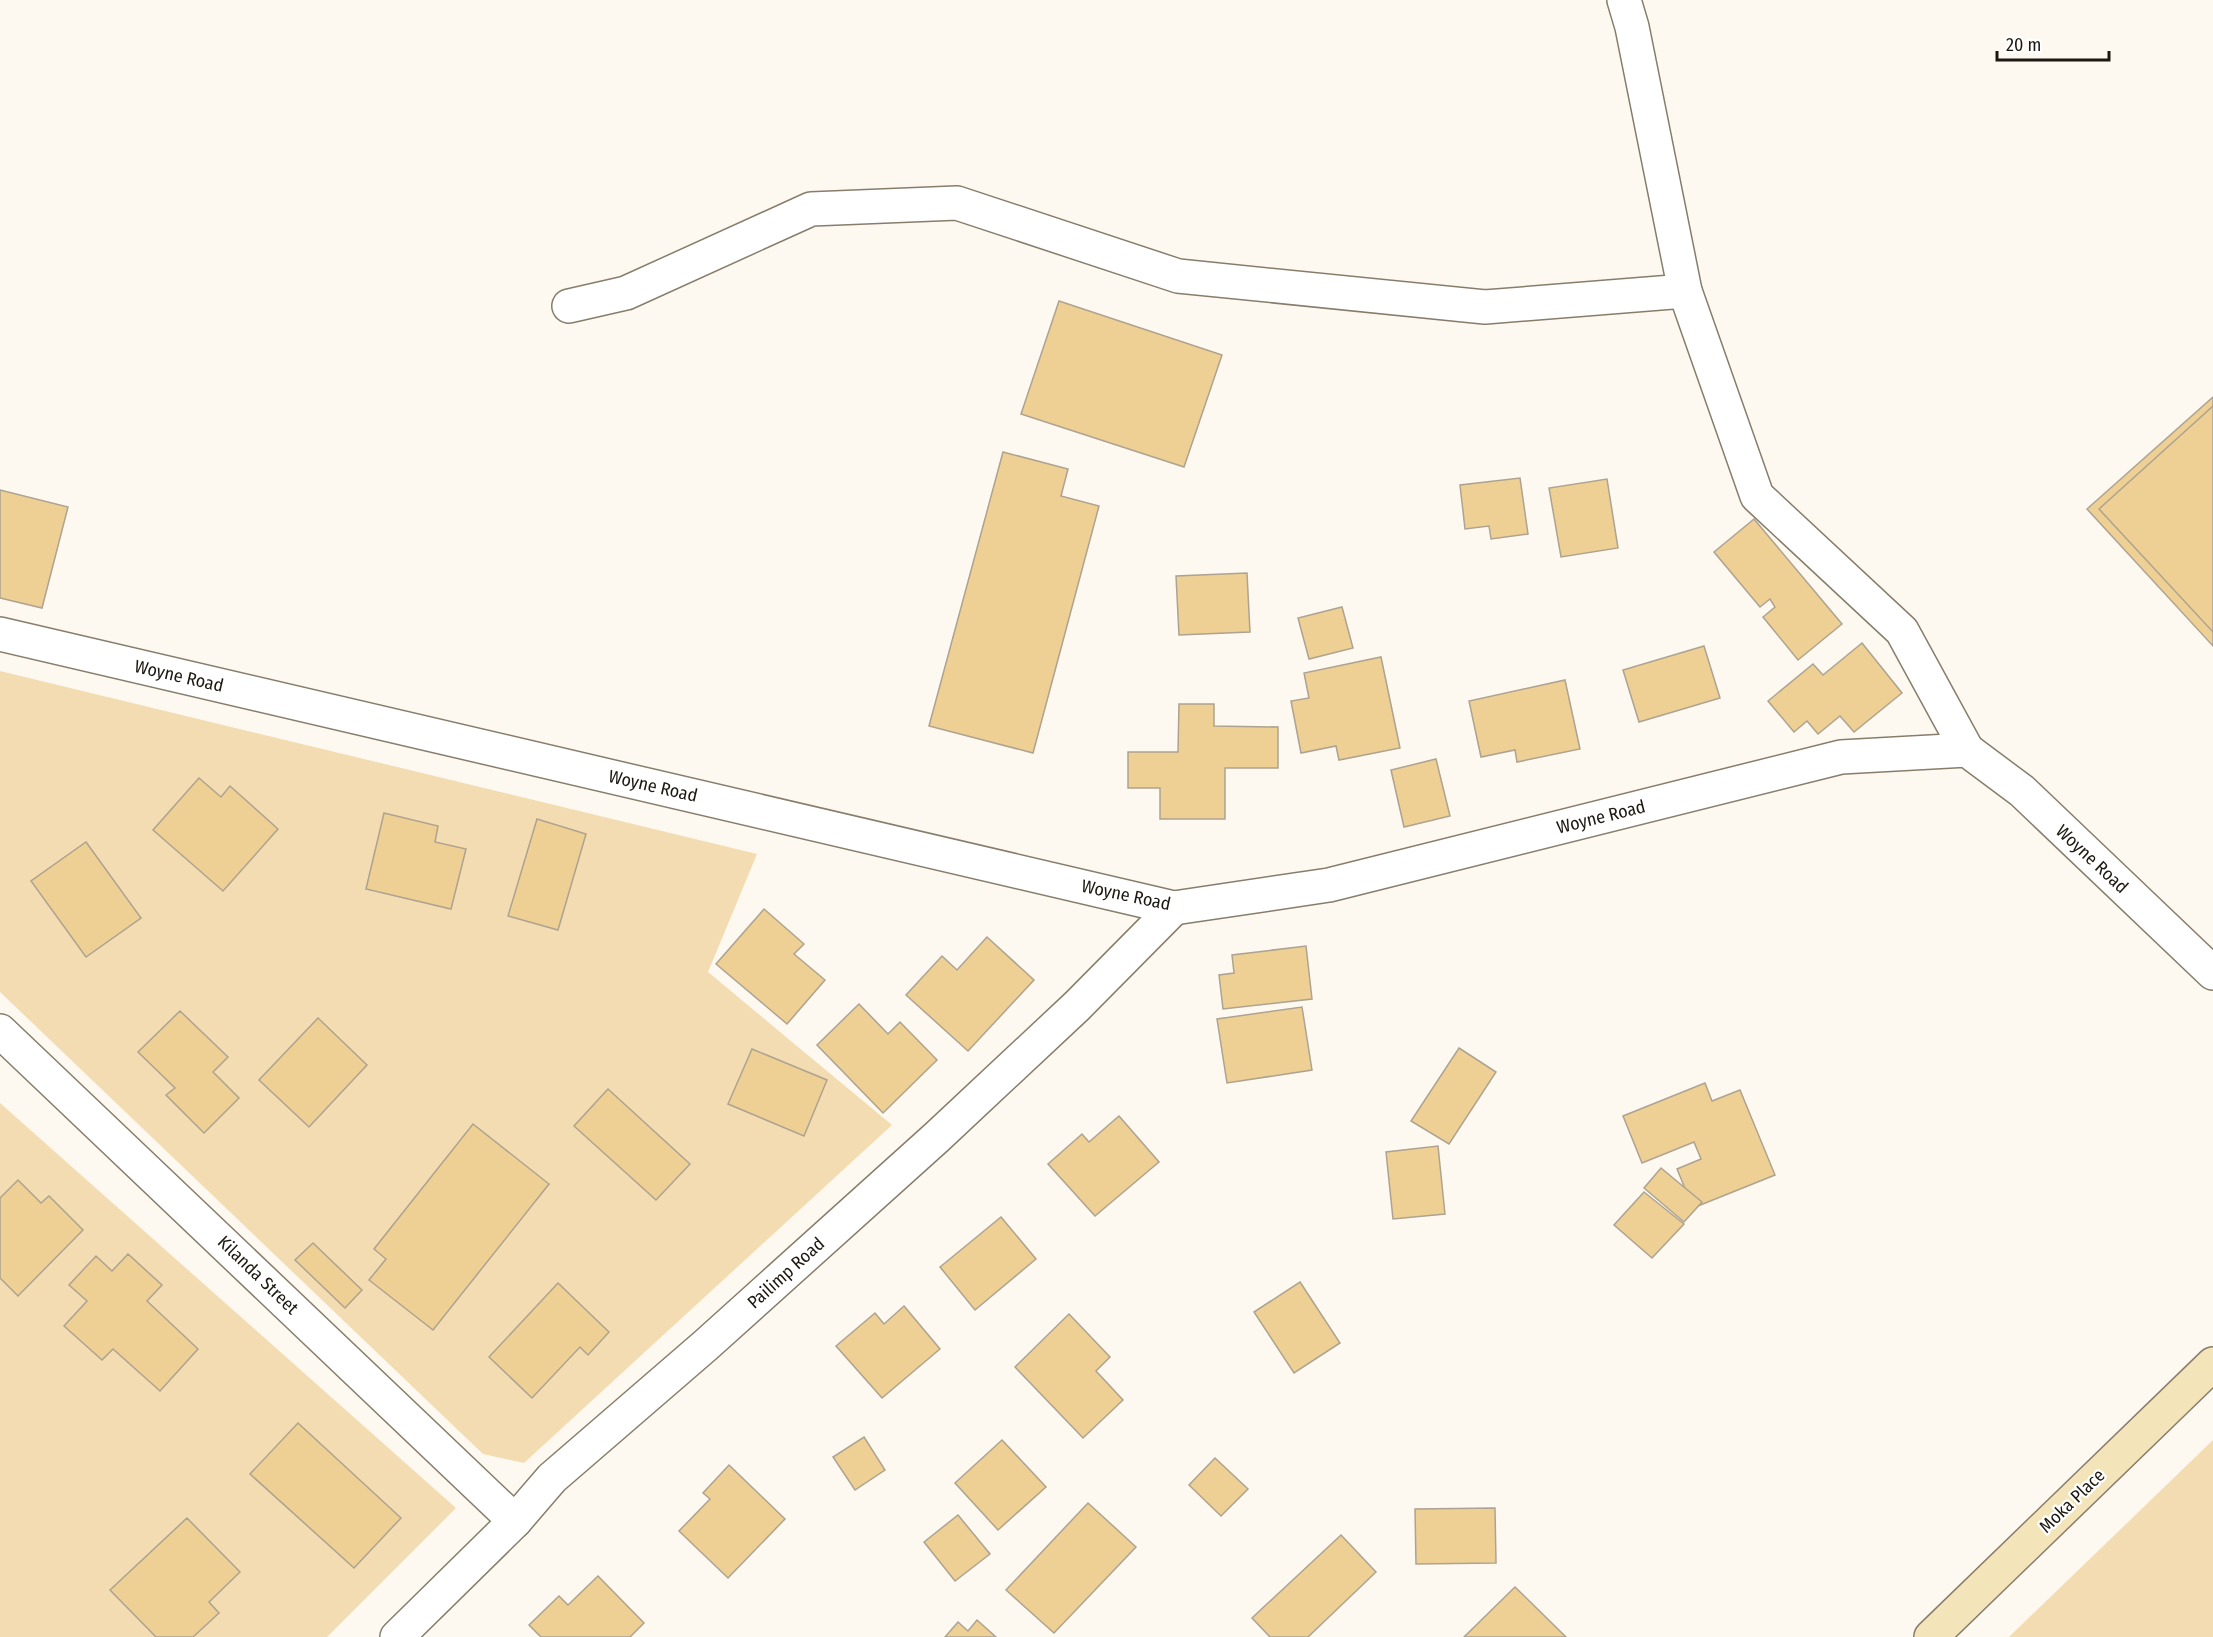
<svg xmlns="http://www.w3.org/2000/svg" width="2213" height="1637" font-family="'Fira Sans Condensed',sans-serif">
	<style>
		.green { fill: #f3dcb1 }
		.building { fill: #eecf94; stroke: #ada390; stroke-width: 1.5 }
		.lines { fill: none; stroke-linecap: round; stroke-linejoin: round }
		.street-casing { stroke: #877d6b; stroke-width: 36 }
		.secondary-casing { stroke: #877d6b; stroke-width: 36 }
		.street { stroke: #fff; stroke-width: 33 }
		.secondary { stroke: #f4e4ba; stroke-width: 33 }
		.labels { text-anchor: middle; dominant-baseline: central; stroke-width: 4.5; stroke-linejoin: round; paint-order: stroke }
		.street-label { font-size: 18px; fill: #1c1811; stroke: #fff }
	</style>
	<rect width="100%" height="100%" fill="#fdf9f1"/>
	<g class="green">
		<polygon points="0,671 757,854 708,972 892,1125 524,1463 483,1454 0,992"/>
		<polygon points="0,1103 456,1508 327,1637 0,1637"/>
		<polygon points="2213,1440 2213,1637 2009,1637"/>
	</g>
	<g class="building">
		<polygon points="1059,301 1222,355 1184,467 1021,414"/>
		<polygon points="2213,397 2213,646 2087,509"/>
		<polygon points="2213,406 2213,632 2099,509"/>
		<polygon points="1003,452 1068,469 1061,496 1099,506 1033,753 929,726"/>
		<polygon points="1520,478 1528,534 1491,539 1489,526 1465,529 1460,485"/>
		<polygon points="1607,479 1618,548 1561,557 1549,488"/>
		<polygon points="0,490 68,507 42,608 0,598"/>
		<polygon points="1754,519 1842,624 1798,660 1763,617 1775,607 1770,599 1760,607 1714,552"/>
		<polygon points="1247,573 1250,632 1179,635 1176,576"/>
		<polygon points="1342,607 1353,648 1309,659 1298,618"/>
		<polygon points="1862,643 1902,693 1854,732 1840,716 1818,734 1807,721 1794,732 1768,701 1813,664 1823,675"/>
		<polygon points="1704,646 1720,698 1639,722 1623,670"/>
		<polygon points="1381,657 1400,748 1339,760 1336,746 1301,753 1291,701 1309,698 1304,673"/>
		<polygon points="1565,680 1580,749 1517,762 1515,750 1481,757 1469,701"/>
		<polygon points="1179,704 1214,704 1214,726 1278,727 1278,768 1225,768 1225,819 1160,819 1160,788 1128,788 1128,752 1178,752"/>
		<polygon points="1436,759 1450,816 1404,827 1391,770"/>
		<polygon points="199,778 221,797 230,786 278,829 223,891 153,830"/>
		<polygon points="384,813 438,826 435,842 466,849 451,909 366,889"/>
		<polygon points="537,819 586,834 558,930 508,916"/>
		<polygon points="86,842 141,918 86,957 31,881"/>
		<polygon points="764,909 804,944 794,954 825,980 787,1024 716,964"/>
		<polygon points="987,937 1034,980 968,1051 906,995 942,956 957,970"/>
		<polygon points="1306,946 1312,999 1223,1009 1219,975 1234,973 1232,955"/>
		<polygon points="859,1004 888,1034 900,1022 937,1060 883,1113 817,1045"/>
		<polygon points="1302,1007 1312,1070 1227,1083 1217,1019"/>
		<polygon points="180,1011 228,1057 213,1072 239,1098 204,1133 166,1095 175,1088 138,1052"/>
		<polygon points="318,1018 367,1065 309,1127 259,1080"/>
		<polygon points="1459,1048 1496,1072 1449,1144 1411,1121"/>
		<polygon points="752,1049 827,1080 804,1136 728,1104"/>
		<polygon points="1705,1083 1712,1101 1740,1090 1775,1175 1693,1208 1677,1169 1701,1159 1694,1142 1642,1163 1623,1116"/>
		<polygon points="608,1089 690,1164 656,1200 574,1126"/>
		<polygon points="1119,1116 1159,1162 1095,1216 1048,1164 1082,1134 1089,1142"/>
		<polygon points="473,1124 549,1184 433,1330 369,1280 386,1259 374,1249"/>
		<polygon points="1438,1146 1445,1214 1393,1219 1386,1152"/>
		<polygon points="1661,1168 1702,1202 1684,1222 1644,1188"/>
		<polygon points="18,1180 41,1203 49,1196 83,1230 18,1296 0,1278 0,1198"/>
		<polygon points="1644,1192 1684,1224 1652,1258 1614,1225"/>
		<polygon points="1001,1217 1036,1259 975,1310 940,1267"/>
		<polygon points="313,1243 362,1290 345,1308 295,1260"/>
		<polygon points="128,1254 162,1285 147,1301 198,1349 160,1391 113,1349 102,1360 64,1326 87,1301 69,1285 96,1256 112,1271"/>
		<polygon points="1300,1282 1340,1343 1294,1373 1254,1312"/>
		<polygon points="558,1283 609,1332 588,1355 580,1347 532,1398 489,1357"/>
		<polygon points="904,1306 940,1349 882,1398 836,1346 875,1313 884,1324"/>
		<polygon points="1069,1314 1110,1357 1096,1371 1123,1400 1083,1438 1015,1367"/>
		<polygon points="298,1423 401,1518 354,1568 250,1474"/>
		<polygon points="864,1437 885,1470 855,1490 833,1457"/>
		<polygon points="1002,1440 1046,1487 998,1530 955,1483"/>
		<polygon points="1215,1458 1248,1489 1221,1516 1189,1485"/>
		<polygon points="729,1465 785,1519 728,1578 679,1531 710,1499 703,1493"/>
		<polygon points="1088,1503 1136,1547 1054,1633 1006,1590"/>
		<polygon points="1495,1508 1496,1563 1416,1564 1415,1509"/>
		<polygon points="958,1515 990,1554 955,1581 924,1542"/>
		<polygon points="187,1518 240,1572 209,1602 219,1613 193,1637 156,1637 110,1590"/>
		<polygon points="1341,1535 1376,1572 1308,1637 1270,1637 1252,1618"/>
		<polygon points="598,1576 644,1623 630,1637 541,1637 529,1625 559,1596 568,1605"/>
		<polygon points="1515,1587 1566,1637 1464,1637"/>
		<polygon points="977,1620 996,1637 945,1637 958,1622 968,1631"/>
	</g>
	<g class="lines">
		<g class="street-casing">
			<g id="street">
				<polyline points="1624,0 1632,27 1685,291 1757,496 1902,631 1967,750"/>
				<polyline points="569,306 626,293 811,209 957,203 1178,276 1485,307 1685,291"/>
				<polyline points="0,634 1174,908 1329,885 1841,757 1967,750 2022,791 2213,973"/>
				<polyline points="0,1031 515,1521"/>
				<polyline points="397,1637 515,1521 552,1478 706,1345 937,1137 1077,1006 1174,908"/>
			</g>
		</g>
		<g class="secondary-casing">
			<polyline id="secondary" points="1931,1637 2213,1364"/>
		</g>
		<use href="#street" class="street"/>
		<use href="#secondary" class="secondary"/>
	</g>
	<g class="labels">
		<g class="street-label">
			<text transform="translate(179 676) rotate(13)">Woyne Road</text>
			<text transform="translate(653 786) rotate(13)">Woyne Road</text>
			<text transform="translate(1601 817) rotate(-14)">Woyne Road</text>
			<text transform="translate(2092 859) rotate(43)">Woyne Road</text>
			<text transform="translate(1126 895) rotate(12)">Woyne Road</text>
			<text transform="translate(786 1273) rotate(-42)">Pailimp Road</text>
			<text transform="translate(258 1275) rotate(44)">Kilanda Street</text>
			<text transform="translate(2072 1501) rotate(-44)">Moka Place</text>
		</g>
	</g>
	<path d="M1997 51v9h112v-9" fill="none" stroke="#1c1811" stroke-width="3"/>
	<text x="2006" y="51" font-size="18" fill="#1c1811" stroke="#ffffff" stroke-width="4.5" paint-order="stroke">20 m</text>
</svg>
